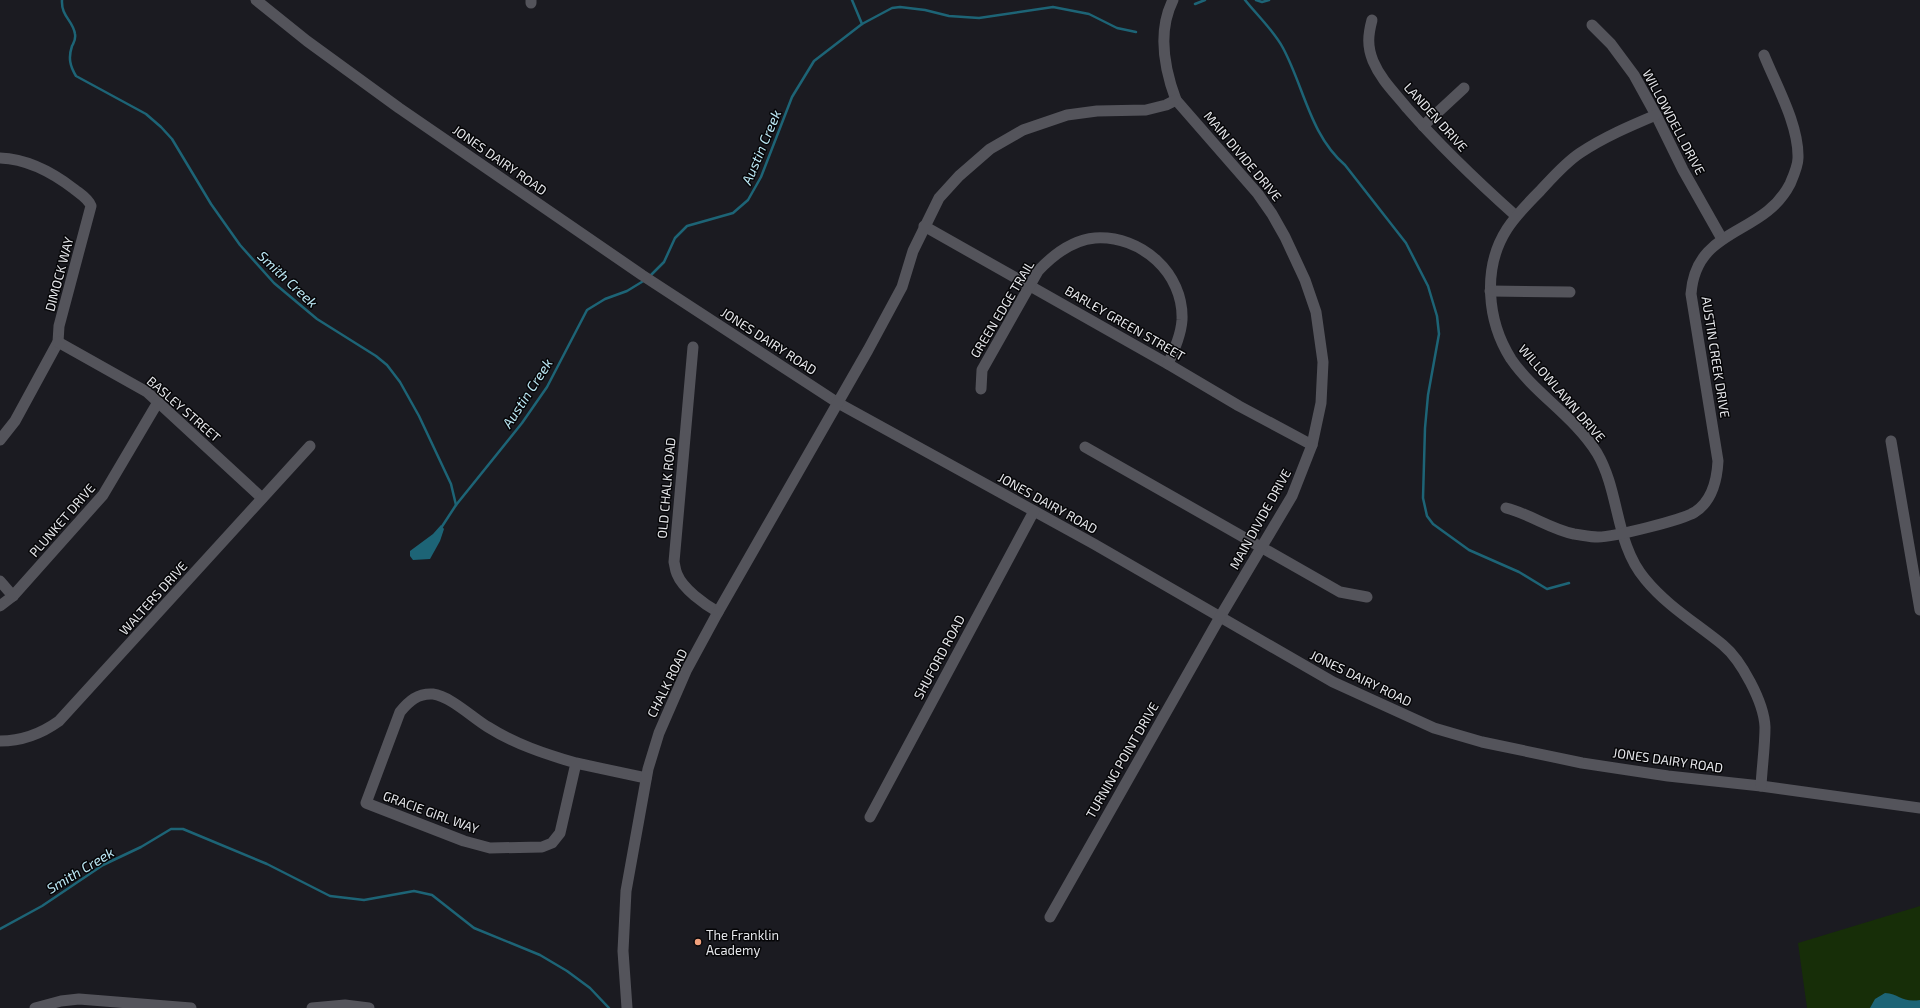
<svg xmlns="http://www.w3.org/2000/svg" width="1920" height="1008" font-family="'Exo 2',sans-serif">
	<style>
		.green { fill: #172e08 }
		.water { fill: #1d6476 }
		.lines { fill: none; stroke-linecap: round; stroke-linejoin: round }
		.stream { stroke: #1d6476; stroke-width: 2.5 }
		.minor { stroke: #54545b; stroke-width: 11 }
		.poi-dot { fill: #f1a17d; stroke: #060608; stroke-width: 1.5 }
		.labels { text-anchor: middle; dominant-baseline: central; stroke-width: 3; stroke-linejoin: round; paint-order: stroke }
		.street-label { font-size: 13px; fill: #e5e6ea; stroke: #060608 }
		.poi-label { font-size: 13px; fill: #e5e6ea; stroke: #060608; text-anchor: start }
		.water-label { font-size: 14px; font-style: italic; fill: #bce8f5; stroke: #060608 }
	</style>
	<rect width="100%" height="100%" fill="#1b1b21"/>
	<polygon class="green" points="1920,906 1920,1008 1807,1008 1798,943"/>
	<g class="water">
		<polygon points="441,525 444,529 440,541 430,559 413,560 410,556 410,551 433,534"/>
		<path d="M1885,993c15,1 17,10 35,7v8h-50l5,-9z"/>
	</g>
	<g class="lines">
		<g class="stream">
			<path d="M62,0c-1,17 11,20 13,34 1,6 -1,8 -3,12 -4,12 -2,20 4,30l70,38 15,13 11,12 39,65 29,41 34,38 43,36 59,37 11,9 13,17 19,34 32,68 5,21"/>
			<polyline points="852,0 862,24"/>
			<path d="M1245,0c12,15 29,31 38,48 21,39 27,87 62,117l61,78 22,43 9,30 2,18 -11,61 -3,33 -2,70 4,18 6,8 36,26 50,22 28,17 22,-6"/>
			<polyline points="1256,0 1262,2 1269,0"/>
			<polyline points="1195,4 1205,0"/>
			<polyline points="649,277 664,262 675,238 687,226 733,213 748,200 761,177 792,97 814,61 862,24 892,8 900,7 925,10 949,16 979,18 1053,7 1089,14 1117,28 1136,32"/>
			<polyline points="441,528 456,505 522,423 547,387 587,310 605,299 627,291 645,280"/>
			<polyline points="0,929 42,906 103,865 141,847 171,829 183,829 267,864 330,896 364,900 414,891 432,895 474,928 540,955 567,971 590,988 609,1008"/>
		</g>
		<g class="minor">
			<polyline points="256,0 307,41 399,108 642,275 838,403 1094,544 1333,682 1434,728 1482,742 1582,763 1668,776 1761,786 1920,808"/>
			<polyline points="531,0 531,3"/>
			<path d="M1372,20c-4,15 -5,26 1,41 8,19 22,32 34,47 34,39 71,74 109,108"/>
			<polyline points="1592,25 1611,44 1634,75 1656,115 1683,170 1722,239"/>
			<path d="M1656,115c-26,11 -52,22 -76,38 -15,10 -27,24 -40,38 -12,12 -24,24 -33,38 -25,39 -20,92 4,130 24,35 63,57 86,94 23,39 18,91 48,126 22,27 51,44 78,66 18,15 41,57 42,82 0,19 -3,40 -4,59"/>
			<polyline points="1423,126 1464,88"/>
			<path d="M0,158c28,1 52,14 74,31 6,5 14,9 17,17l-32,120 -1,16 -43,79 -15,19"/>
			<polyline points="924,226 1168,364 1239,406 1312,445"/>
			<polyline points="1490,291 1570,292"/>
			<polyline points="58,342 147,392 262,498"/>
			<path d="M693,347l-19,215c1,3 1,8 3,12 6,15 27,30 41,38"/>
			<path d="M981,389l1,-19 56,-99c15,-16 34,-31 57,-33 46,-3 89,35 87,82 -1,15 -8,30 -14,44"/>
			<polyline points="1891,441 1920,610"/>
			<polyline points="1085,447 1340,592 1367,597"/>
			<path d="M1506,508c24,6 44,21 68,26 8,1 16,3 24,3 16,0 84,-17 97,-25 17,-11 22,-32 23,-51l-27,-167c5,-68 72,-57 99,-110 3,-7 8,-18 8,-26 1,-33 -22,-73 -34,-103"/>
			<polyline points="0,581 13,596"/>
			<polyline points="0,606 13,596 103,495 158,402"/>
			<path d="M0,741c23,0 41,-7 59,-20l251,-275"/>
			<path d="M576,763c-31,-9 -61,-19 -88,-36 -15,-9 -38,-31 -55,-33 -15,-1 -24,7 -33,18l-34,91 98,38 26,7 52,-1 10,-4 8,-10 16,-70 70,15"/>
			<polyline points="870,817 1034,511"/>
			<path d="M1050,917l170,-300 72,-121 20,-51 9,-42 2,-41 -7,-50 -11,-32 -20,-43 -13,-23 -14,-20 -82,-94c-12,-32 -19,-68 -3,-100"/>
			<polyline points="35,1008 61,1001 79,999 191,1008"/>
			<polyline points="312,1008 345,1005 369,1008"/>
			<polyline points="627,1008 623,951 626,891 648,769 659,733 686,671 718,612 868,350 902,287 913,251 939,198 959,176 990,149 1023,130 1067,115 1097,111 1146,110 1166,105 1176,100"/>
		</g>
	</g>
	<circle class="poi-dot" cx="698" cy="942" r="4"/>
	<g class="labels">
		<g class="street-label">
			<text transform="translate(1436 117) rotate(48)">LANDEN DRIVE</text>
			<text transform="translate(1674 122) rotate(62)">WILLOWDELL DRIVE</text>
			<text transform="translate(1243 156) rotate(50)">MAIN DIVIDE DRIVE</text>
			<text transform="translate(500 160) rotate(35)">JONES DAIRY ROAD</text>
			<text transform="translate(59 274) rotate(-75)">DIMOCK WAY</text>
			<text transform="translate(1002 309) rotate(-59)">GREEN EDGE TRAIL</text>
			<text transform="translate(1125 323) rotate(30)">BARLEY GREEN STREET</text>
			<text transform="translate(769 341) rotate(33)">JONES DAIRY ROAD</text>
			<text transform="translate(1716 357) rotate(81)">AUSTIN CREEK DRIVE</text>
			<text transform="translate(1562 393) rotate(49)">WILLOWLAWN DRIVE</text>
			<text transform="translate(184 409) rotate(41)">BASLEY STREET</text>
			<text transform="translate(666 488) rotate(-85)">OLD CHALK ROAD</text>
			<text transform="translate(1048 503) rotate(29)">JONES DAIRY ROAD</text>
			<text transform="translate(1260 519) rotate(-61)">MAIN DIVIDE DRIVE</text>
			<text transform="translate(62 520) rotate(-49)">PLUNKET DRIVE</text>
			<text transform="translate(153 598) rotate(-48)">WALTERS DRIVE</text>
			<text transform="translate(939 657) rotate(-62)">SHUFORD ROAD</text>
			<text transform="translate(1361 678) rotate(26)">JONES DAIRY ROAD</text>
			<text transform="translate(667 683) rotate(-64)">CHALK ROAD</text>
			<text transform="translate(1122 760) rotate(-60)">TURNING POINT DRIVE</text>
			<text transform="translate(1668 760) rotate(8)">JONES DAIRY ROAD</text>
			<text transform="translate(431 812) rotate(20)">GRACIE GIRL WAY</text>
		</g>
		<g class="poi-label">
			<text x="706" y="935">The Franklin<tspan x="706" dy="15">Academy</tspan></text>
		</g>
		<g class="water-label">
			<text transform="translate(761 147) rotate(-67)">Austin Creek</text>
			<text transform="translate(288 279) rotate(43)">Smith Creek</text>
			<text transform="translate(527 393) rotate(-57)">Austin Creek</text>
			<text transform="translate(80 870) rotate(-31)">Smith Creek</text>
		</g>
	</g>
</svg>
